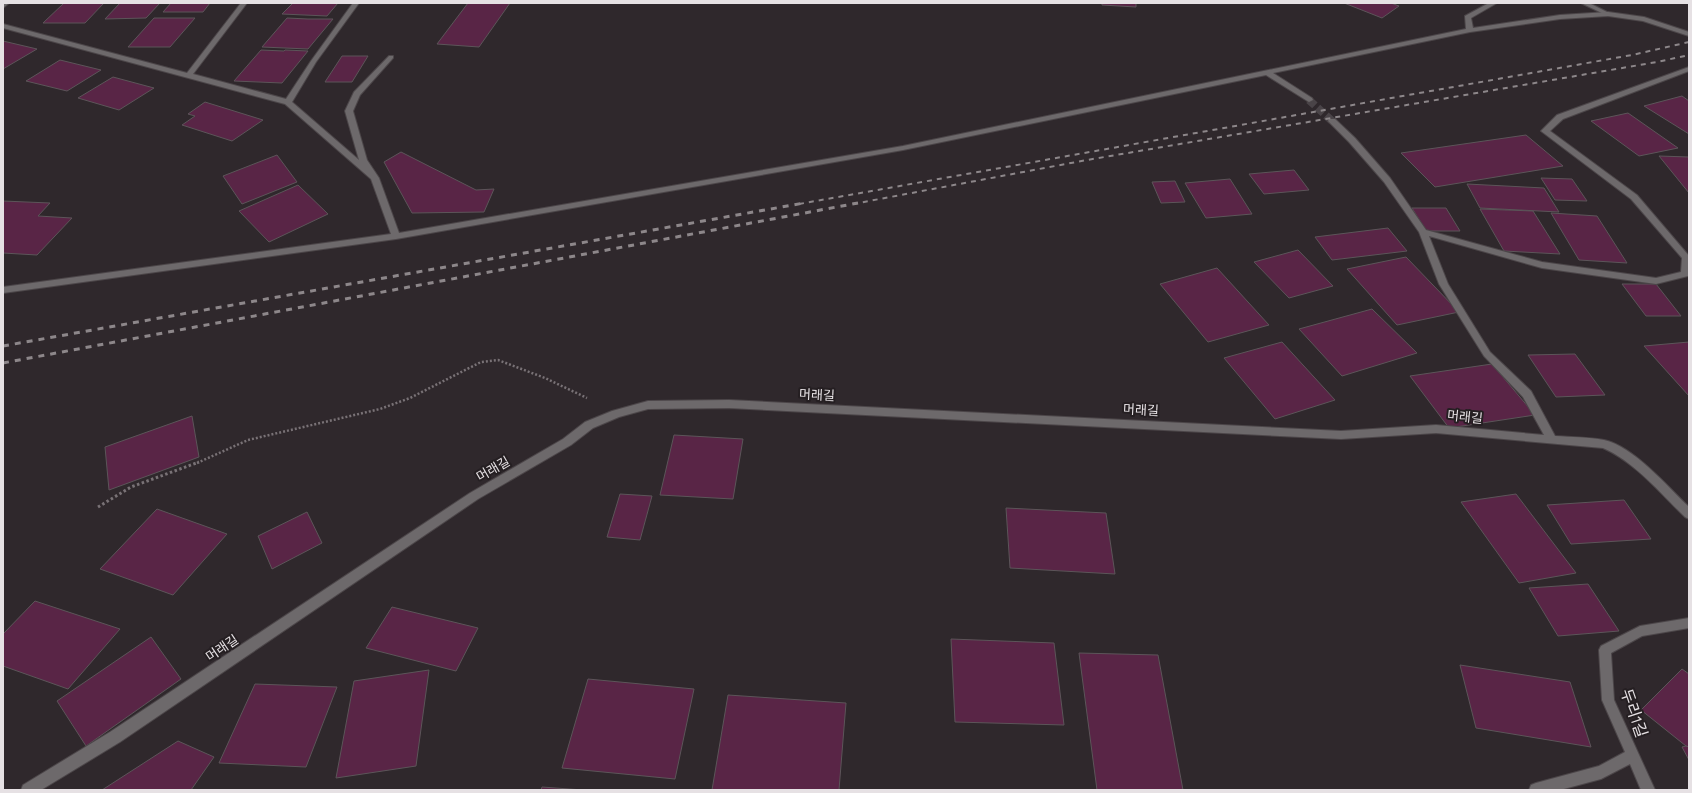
<svg xmlns="http://www.w3.org/2000/svg" width="1692" height="793" font-family="'Work Sans','Noto Sans KR',sans-serif">
	<style>
		.building { fill: #592546; stroke: #5c5559 }
		.lines { fill: none; stroke-linecap: round; stroke-linejoin: round }
		.minor-tunnel { stroke: #4a4448; stroke-width: 8; stroke-dasharray: 8 3.5; stroke-linecap: butt }
		.service-casing { stroke: #4c4649; stroke-width: 2 }
		.minor-casing { stroke: #4c4649; stroke-width: 2 }
		.path-far1 { stroke: #797276; stroke-width: 2.5; stroke-dasharray: 2 2; stroke-linecap: butt }
		.path { stroke: #797276; stroke-width: 3; stroke-dasharray: 2.5 2.5; stroke-linecap: butt }
		.service { fill: #6d696b; fill-rule: evenodd }
		.minor { fill: #6d696b; fill-rule: evenodd }
		.rail-far1 { stroke: #8d878a; stroke-width: 2; stroke-dasharray: 5 5; stroke-linecap: butt }
		.rail { stroke: #8d878a; stroke-width: 3; stroke-dasharray: 6 6; stroke-linecap: butt }
		.labels { text-anchor: middle; dominant-baseline: central; stroke-width: 4; stroke-linejoin: round; paint-order: stroke }
		.street-label { font-size: 13px; fill: #e6e1e4; stroke: #251f22 }
		.near-street-label { font-size: 16px; fill: #e6e1e4; stroke: #251f22 }
	</style>
	<rect width="100%" height="100%" fill="#2f282c"/>
	<g class="building">
		<polygon points="64,3 104,3 85,23 43,23"/>
		<polygon points="120,3 160,3 146,18 105,19"/>
		<polygon points="171,3 210,3 203,12 163,12"/>
		<polygon points="293,3 338,3 327,16 282,14"/>
		<polygon points="468,3 510,3 479,47 437,44"/>
		<polygon points="1102,3 1136,3 1136,7 1102,5"/>
		<polygon points="1344,3 1391,3 1399,6 1382,18"/>
		<polygon points="154,18 195,18 170,47 128,47"/>
		<polygon points="287,18 308,19 333,19 308,49 262,47"/>
		<polygon points="3,41 37,49 3,69"/>
		<polygon points="261,50 284,51 285,50 308,51 282,83 234,81"/>
		<polygon points="342,56 368,56 352,82 325,82"/>
		<polygon points="60,60 101,70 67,91 26,81"/>
		<polygon points="113,77 154,88 119,110 78,98"/>
		<polygon points="1682,96 1689,101 1689,134 1644,106"/>
		<polygon points="205,102 263,120 232,141 182,125 195,116 188,114"/>
		<polygon points="1628,113 1678,148 1639,156 1591,121"/>
		<polygon points="1526,135 1563,166 1435,187 1401,153"/>
		<polygon points="401,152 476,190 494,189 484,212 412,213 384,162"/>
		<polygon points="277,155 297,182 242,204 223,176"/>
		<polygon points="1659,156 1689,157 1689,193"/>
		<polygon points="1294,170 1309,190 1264,194 1249,174"/>
		<polygon points="1541,178 1572,179 1587,201 1555,200"/>
		<polygon points="1230,179 1252,214 1206,218 1185,183"/>
		<polygon points="1175,181 1185,202 1161,203 1152,182"/>
		<polygon points="1467,184 1544,188 1559,212 1480,208"/>
		<polygon points="298,185 328,214 269,242 239,211"/>
		<polygon points="3,201 50,203 38,216 72,218 37,255 3,253"/>
		<polygon points="1412,208 1446,208 1460,231 1426,231"/>
		<polygon points="1480,209 1533,211 1560,254 1504,251"/>
		<polygon points="1551,213 1597,216 1627,263 1579,260"/>
		<polygon points="1388,228 1407,251 1332,260 1315,237"/>
		<polygon points="1298,250 1333,286 1289,298 1254,262"/>
		<polygon points="1406,257 1459,312 1397,325 1347,269"/>
		<polygon points="1217,268 1269,325 1208,342 1160,284"/>
		<polygon points="1622,284 1656,284 1681,316 1646,316"/>
		<polygon points="1372,309 1417,353 1342,376 1299,329"/>
		<polygon points="1282,342 1335,400 1275,419 1224,358"/>
		<polygon points="1689,342 1689,396 1644,346"/>
		<polygon points="1575,354 1605,395 1556,397 1528,355"/>
		<polygon points="1492,364 1535,415 1449,428 1410,376"/>
		<polygon points="192,416 199,457 109,490 105,447"/>
		<polygon points="674,435 743,439 733,499 660,495"/>
		<polygon points="620,494 652,496 640,540 607,537"/>
		<polygon points="1516,494 1576,573 1519,583 1461,502"/>
		<polygon points="1624,500 1651,539 1571,544 1547,505"/>
		<polygon points="1006,508 1106,513 1115,574 1010,568"/>
		<polygon points="157,509 227,534 173,595 100,569"/>
		<polygon points="307,512 322,543 272,569 258,536"/>
		<polygon points="1588,584 1619,631 1558,636 1529,588"/>
		<polygon points="35,601 120,629 68,689 3,666 3,634"/>
		<polygon points="392,607 478,628 456,671 366,648"/>
		<polygon points="151,637 181,679 86,746 57,701"/>
		<polygon points="951,639 1054,643 1064,725 955,722"/>
		<polygon points="1079,653 1158,655 1183,790 1097,790"/>
		<polygon points="1460,665 1570,682 1591,747 1476,728"/>
		<polygon points="1682,669 1689,674 1689,747 1686,746 1641,710"/>
		<polygon points="429,670 416,766 336,778 354,681"/>
		<polygon points="588,679 694,689 675,779 562,768"/>
		<polygon points="255,684 337,687 306,767 219,763"/>
		<polygon points="728,695 846,703 839,790 712,790"/>
		<polygon points="178,741 214,757 191,790 102,790"/>
		<polygon points="1686,746 1689,747 1689,760 1682,747"/>
		<polygon points="542,787 583,790 541,790"/>
	</g>
	<g class="lines">
		<polyline class="minor-tunnel" points="1309,100 1332,121"/>
		<g class="service-casing">
			<polygon id="service" points="1581,3 1589,3 1611,14 1606,15"/>
		</g>
		<g class="minor-casing">
			<g id="minor">
				<polygon points="3,3 9,3 3,8"/>
				<polygon points="241,3 247,3 193,74 286,99 311,61 353,3 359,3 316,62 292,102 359,160 345,111 354,92 389,56 393,56 393,58 360,95 353,111 367,160 379,178 399,233 903,146 1466,29 1465,16 1489,3 1497,3 1471,18 1473,28 1560,15 1608,12 1644,17 1689,32 1689,36 1643,21 1608,16 1560,19 1470,32 1273,73 1312,98 1313,100 1309,102 1266,75 903,150 396,239 3,293 3,287 391,234 371,179 285,104 3,28 3,24 187,73"/>
				<path d="M1689,67v4l-126,48 -13,12 87,64 52,61 -1,20 -32,8 -114,-16 -113,-32 19,48 42,68 41,39 24,45c16,1 34,1 49,4 29,6 64,47 85,67v12l-4,-2c-25,-24 -50,-55 -82,-69l-167,-15 -95,6 -612,-31 -81,1 -29,8 -26,11 -22,17 -93,54 -358,243 -79,48h-20l2,-5 87,-53 360,-239 93,-54 22,-17 27,-11 36,-10 81,-1 612,31 95,-6 108,10 -21,-38 -39,-41 -45,-72 -20,-52 -35,-50 -35,-40 -21,-21 1,-2h6l20,19 35,40 36,52 116,32 114,16 25,-6 1,-14 -51,-59 -90,-68 16,-16z"/>
				<polygon points="1689,618 1689,628 1642,636 1611,653 1614,700 1655,790 1641,790 1630,764 1601,779 1560,790 1529,790 1531,785 1536,783 1599,766 1625,752 1602,700 1599,650 1601,646 1640,626"/>
			</g>
		</g>
		<polyline class="path-far1" points="197,463 248,440 380,409 410,398 481,362 498,360 545,378 587,398"/>
		<polyline class="path" points="98,507 131,487 199,462"/>
		<use href="#service" class="service"/>
		<use href="#minor" class="minor"/>
		<g class="rail-far1">
			<polyline points="799,204 1632,55 1689,42"/>
			<polyline points="853,204 1087,160 1657,62 1689,55"/>
		</g>
		<g class="rail">
			<polyline points="3,346 804,203"/>
			<polyline points="3,363 858,203"/>
		</g>
	</g>
	<g class="labels">
		<g class="street-label">
			<text transform="translate(817 395) rotate(3)">머래길</text>
			<text transform="translate(1141 410) rotate(3)">머래길</text>
			<text transform="translate(1465 417) rotate(6)">머래길</text>
			<text transform="translate(493 469) rotate(-30)">머래길</text>
			<text transform="translate(222 648) rotate(-34)">머래길</text>
		</g>
		<g class="near-street-label">
			<text transform="translate(1634 713) rotate(71)">두리1길</text>
		</g>
	</g>
	<rect width="1692" height="793" fill="none" stroke="#e6e1e4" stroke-width="8"/>
</svg>
